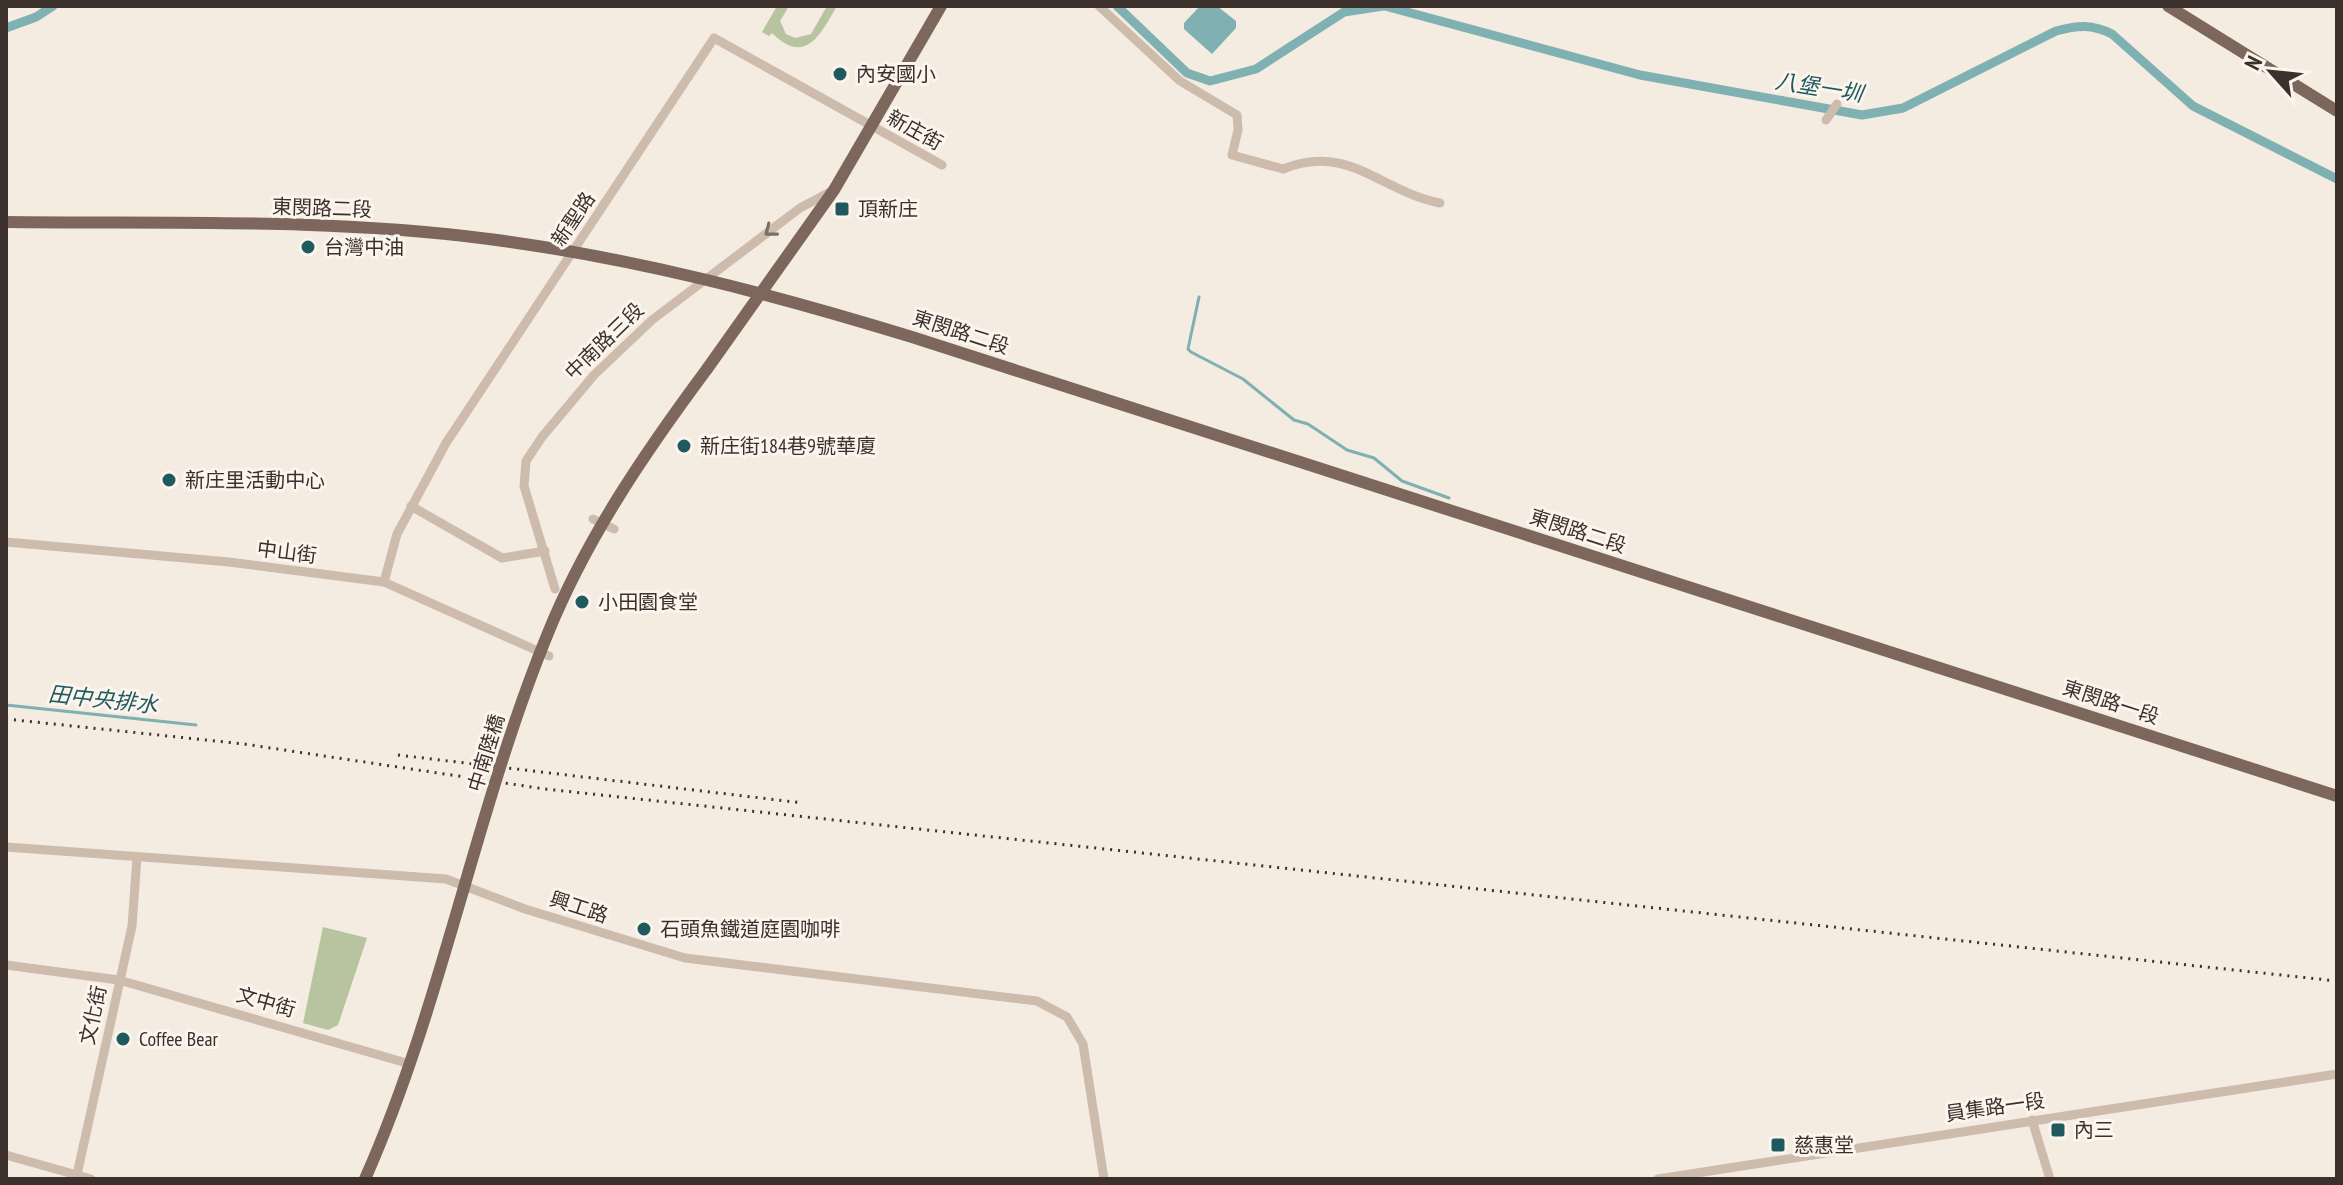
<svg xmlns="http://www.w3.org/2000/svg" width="2343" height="1185" font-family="'PT Sans Narrow','Noto Sans TC',sans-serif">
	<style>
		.green { fill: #b8c4a0 }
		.water { fill: #7fb0b2 }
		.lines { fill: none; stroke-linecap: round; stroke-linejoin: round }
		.stream { stroke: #7fb0b2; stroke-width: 3 }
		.canal { stroke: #7fb0b2; stroke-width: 9 }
		.minor { stroke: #cdbbac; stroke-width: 9 }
		.major { stroke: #7d675c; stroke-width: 12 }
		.rail { stroke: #3b302b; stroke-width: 3; stroke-dasharray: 2 6; stroke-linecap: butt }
		.major-bridge { stroke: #7d675c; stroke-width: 12 }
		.oneway { stroke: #7d6f65 }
		.poi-dot { fill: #1f5a5e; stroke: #fbf5ee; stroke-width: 3 }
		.labels { text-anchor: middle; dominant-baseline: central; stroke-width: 6; stroke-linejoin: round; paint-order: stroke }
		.poi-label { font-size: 20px; fill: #3b302b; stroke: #fbf5ee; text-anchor: start }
		.street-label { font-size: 20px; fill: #3b302b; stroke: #fbf5ee }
		.water-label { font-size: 22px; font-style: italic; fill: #1f5a5e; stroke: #fbf5ee }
	</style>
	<rect width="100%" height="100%" fill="#f4ebe1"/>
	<g class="green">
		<path d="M777,6h12l-9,15 6,13 9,4 16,-4 16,-28h10c-16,27 -31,61 -65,27l-3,3 -7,-4z"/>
		<polygon points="323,927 367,938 338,1025 328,1030 303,1023"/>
	</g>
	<polygon class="water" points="1200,6 1217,6 1236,21 1236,28 1212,54 1184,29 1184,23"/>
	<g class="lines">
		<g class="stream">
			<polyline points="1401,6 1408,11"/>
			<polyline points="1199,297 1188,349 1191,352 1243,379 1294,420 1308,424 1347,450 1374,458 1402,481 1449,498"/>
			<polyline points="6,705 196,725"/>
		</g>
		<g class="canal">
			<polyline points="1117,6 1187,73 1210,81 1256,69 1344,12 1383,6"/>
			<path d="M1385,6l255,69 222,40 41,-7 153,-77c22,-6 36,-7 56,3l81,72 144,73"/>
			<polyline points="6,28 36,17 53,6"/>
		</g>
		<g class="minor">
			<path d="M1099,6l81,75 57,34 1,15 -6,25 51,14c67,-26 94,21 157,34"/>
			<polyline points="1826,120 1837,104"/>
			<polyline points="411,506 502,558 545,551"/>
			<polyline points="593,519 614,529"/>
			<polyline points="6,542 229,562 384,582 549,656"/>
			<polyline points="384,582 397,534 446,443 714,38 942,165"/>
			<polyline points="555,589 524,486 526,461 542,437 594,375 652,320 800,208 832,191"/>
			<polyline points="6,847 446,879 525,909 685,958 1037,1001 1067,1017 1083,1044 1104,1179"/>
			<polyline points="6,965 119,980 403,1062"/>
			<polyline points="2032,1120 2050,1179"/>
			<polyline points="6,1155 91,1179"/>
			<polyline points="76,1179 132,926 137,857"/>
			<polyline points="1658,1179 2337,1074"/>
		</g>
		<g class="major">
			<polyline points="2168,6 2337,111"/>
			<path d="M6,222c160,2 324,-4 483,17 146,19 283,55 423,98l1425,459"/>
			<polyline points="707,369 834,190 941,6"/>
		</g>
		<g class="rail">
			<polyline points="6,719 244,744 545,789 2337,981"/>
			<polyline points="398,755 803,803"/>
		</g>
		<path class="major-bridge" d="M365,1179c78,-176 110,-368 183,-546 39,-96 98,-182 159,-264"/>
	</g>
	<defs><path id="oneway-chevron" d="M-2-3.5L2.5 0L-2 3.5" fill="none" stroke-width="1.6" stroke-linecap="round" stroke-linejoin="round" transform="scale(2)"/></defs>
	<use class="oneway" href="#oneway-chevron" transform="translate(770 231) rotate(142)"/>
	<g class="poi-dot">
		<circle cx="840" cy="74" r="8"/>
		<rect x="834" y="201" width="16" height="16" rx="4"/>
		<circle cx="308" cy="247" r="8"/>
		<circle cx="684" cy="446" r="8"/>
		<circle cx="169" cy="480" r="8"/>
		<circle cx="582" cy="602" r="8"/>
		<circle cx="644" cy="929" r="8"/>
		<circle cx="123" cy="1039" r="8"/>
		<rect x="2050" y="1122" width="16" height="16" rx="4"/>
		<rect x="1770" y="1137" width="16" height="16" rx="4"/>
	</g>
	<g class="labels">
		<g class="poi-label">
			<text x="856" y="74">內安國小</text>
			<text x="858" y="209">頂新庄</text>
			<text x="324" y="247">台灣中油</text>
			<text x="700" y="446">新庄街184巷9號華廈</text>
			<text x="185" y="480">新庄里活動中心</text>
			<text x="598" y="602">小田園食堂</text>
			<text x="660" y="929">石頭魚鐵道庭園咖啡</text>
			<text x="139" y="1039">Coffee Bear</text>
			<text x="2074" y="1130">內三</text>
			<text x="1794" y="1145">慈惠堂</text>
		</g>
		<g class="street-label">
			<text transform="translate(915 130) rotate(29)">新庄街</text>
			<text transform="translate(322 208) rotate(2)">東閔路二段</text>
			<text transform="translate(573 219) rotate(-56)">新聖路</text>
			<text transform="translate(961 332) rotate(18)">東閔路二段</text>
			<text transform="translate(604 341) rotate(-44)">中南路三段</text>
			<text transform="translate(1578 531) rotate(18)">東閔路二段</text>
			<text transform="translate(287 552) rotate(7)">中山街</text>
			<text transform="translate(2111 702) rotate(18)">東閔路一段</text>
			<text transform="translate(486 753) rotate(-73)">中南陸橋</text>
			<text transform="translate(579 907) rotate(18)">興工路</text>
			<text transform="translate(266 1002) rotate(16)">文中街</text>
			<text transform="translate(93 1015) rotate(-78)">文化街</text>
			<text transform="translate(1995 1107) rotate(-8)">員集路一段</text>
		</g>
		<g class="water-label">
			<text transform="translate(1819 87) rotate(9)">八堡一圳</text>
			<text transform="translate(103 699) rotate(6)">田中央排水</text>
		</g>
	</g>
	<rect width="2343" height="1185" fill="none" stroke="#3b302b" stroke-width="16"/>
	<g transform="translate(2271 72) rotate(297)" stroke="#fbf5ee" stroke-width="6" paint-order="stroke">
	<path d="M0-6L14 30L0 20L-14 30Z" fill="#3b302b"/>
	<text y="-12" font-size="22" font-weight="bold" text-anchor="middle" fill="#3b302b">N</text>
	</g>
</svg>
